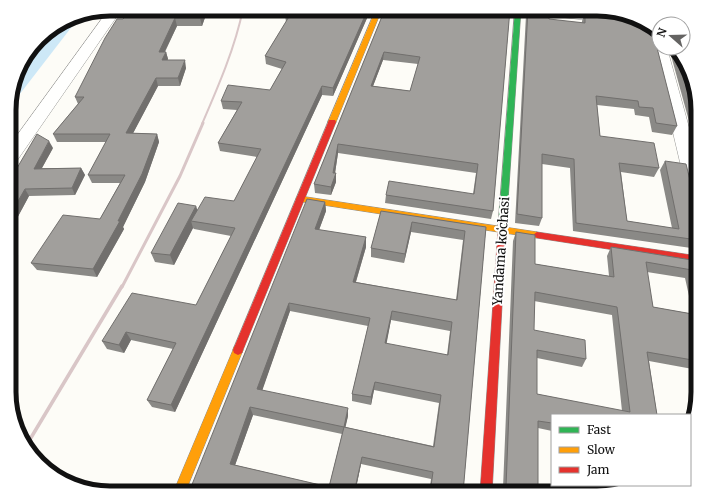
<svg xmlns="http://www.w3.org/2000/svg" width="707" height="502" font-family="Merriweather,serif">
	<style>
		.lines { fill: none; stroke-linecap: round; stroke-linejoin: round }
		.canal { fill: #cde8f7; fill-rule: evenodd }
		.street-casing { stroke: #979795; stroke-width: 1 }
		.fast-casing { stroke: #8e8d8b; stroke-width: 1 }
		.slow-casing { stroke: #8e8d8b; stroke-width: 1 }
		.jam-casing { stroke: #8e8d8b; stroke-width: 1 }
		.street { fill: #fffffe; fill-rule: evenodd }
		.fast { fill: #30b455; fill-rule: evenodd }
		.slow { fill: #ff9f0a; fill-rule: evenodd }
		.jam { fill: #e5322d; fill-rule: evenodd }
		.rail-far2 { stroke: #d9c6c7; stroke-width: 2 }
		.rail-far1 { stroke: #d9c6c7; stroke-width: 3 }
		.rail { stroke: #d9c6c7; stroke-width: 3.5 }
		.wall { fill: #8a8986; fill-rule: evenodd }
		.shaded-wall { fill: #716f6d }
		.building { fill: #a19f9c; stroke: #716f6d; fill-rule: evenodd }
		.labels { text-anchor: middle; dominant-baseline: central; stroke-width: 4; stroke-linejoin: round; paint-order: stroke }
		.street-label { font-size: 13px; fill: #111; stroke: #fff }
		.rim { fill: none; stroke: #111; stroke-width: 5 }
	</style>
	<rect width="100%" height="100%" fill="#fdfcf7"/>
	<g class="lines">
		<polygon class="canal" points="77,15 79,17 77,20 16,99 10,101 16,78 58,25"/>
		<g class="street-casing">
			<g id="street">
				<polygon points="109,9 122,9 16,162 10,164 10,145"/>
				<path d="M518,9c40,0 83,-1 121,13l-6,3 -109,-12 -5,-1z"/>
				<polygon points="651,27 659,30 659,48 667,48 698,160 698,203 691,201 688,196 653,48 655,45 652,42 649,29"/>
			</g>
		</g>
		<g class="fast-casing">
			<polygon id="fast" points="515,9 521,9 506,230 502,233 498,230"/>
		</g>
		<g class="slow-casing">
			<g id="slow">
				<polygon points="376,9 382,9 336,122 335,124 329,124 328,122"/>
				<polygon points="300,196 537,232 541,235 537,238 297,201 296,199 297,197"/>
				<polygon points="238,345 242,347 243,350 185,493 173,493 233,350 234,347"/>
			</g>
		</g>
		<g class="jam-casing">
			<g id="jam">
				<polygon points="329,120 335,120 336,122 243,350 242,353 238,355 234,353 233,350"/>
				<polygon points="502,227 506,230 492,493 480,493 498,230"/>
				<polygon points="537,232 698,256 698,263 537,238 533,235"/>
			</g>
		</g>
		<use href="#street" class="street"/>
		<use href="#fast" class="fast"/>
		<use href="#slow" class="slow"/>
		<use href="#jam" class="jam"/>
		<path class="rail-far2" d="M202,124c16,-37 33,-76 41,-115"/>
		<polyline class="rail-far1" points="122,287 180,176 203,123"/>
		<polyline class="rail" points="26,446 122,286"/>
	</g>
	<g class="wall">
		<polygon points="208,9 202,26 177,26 165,52 166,52 168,59 167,60 186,68 180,86 158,86 133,133 157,134 159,142 145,182 123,227 124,229 97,277 37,270 31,263 100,219 120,183 92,183 88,175 106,142 57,142 53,134 78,104 75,97 123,19"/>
		<polygon points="371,9 333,96 322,95 175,412 152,407 147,400 173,349 131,340 124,353 107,349 102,341 196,305 231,236 194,229 193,228 174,265 155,262 151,253 196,206 197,210 234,201 257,157 220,151 218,143 237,110 223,109 221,101 270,90 282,69 266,64 265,56 286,22 285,15"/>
		<path d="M385,9h125l-17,202 -2,8 -106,-16 1,-8 87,-1 3,-21 -138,-20 -3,20h1v9l-5,13 -16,-2 -1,-9zM383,60l35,4 -8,27 -37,-5z"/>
		<polygon points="528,9 548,9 549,19 582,23 582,21 585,13 655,40 677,126 672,135 652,132 649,117 635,115 634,109 597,105 600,136 659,168 654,177 621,172 627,221 672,228 660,170 665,161 692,188 696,194 698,194 698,249 573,231 570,168 542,164 542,218 539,226 515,223 526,15"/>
		<polygon points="583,9 603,9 620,16 610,13"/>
		<polygon points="669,48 673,48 687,65 698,104 698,154"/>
		<polygon points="53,148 42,168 81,168 85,175 75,195 29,196 15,222 10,222 10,180"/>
		<path d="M325,202l1,9 -7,19 47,7v10l-10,35 100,18 7,-60 -52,-8 -7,31 -33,-6v-9l10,-37 105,16 -23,266h-34l2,-14 -70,-15 -6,29h-168l4,-6zM290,311l78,15 -16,68v7l19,4 3,-15 65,13 -6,43 -88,-19 3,-11 -86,-26zM391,320l59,11 -3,24 -61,-11zM253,415l89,19 -13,53 -94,-22z"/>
		<path d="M516,232l19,32 74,12 -2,-20 4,-9 87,14v109l-49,-9 8,54h-105v16l-14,-3v65l-35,-5 10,-247zM647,272l38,6 8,36 -40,-7zM534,301l78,14 10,96 -85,-17v-36l45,9 4,-8 -52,-29z"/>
	</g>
	<g class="shaded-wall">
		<polygon points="204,9 208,9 202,26 200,18"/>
		<polygon points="368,9 371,9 333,96 333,88"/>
		<polygon points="175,18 177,26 161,59 159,52"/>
		<polygon points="166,52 168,59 164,68 162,60"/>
		<polygon points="384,52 383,60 370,94 371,86"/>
		<polygon points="185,60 186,68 180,86 178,78"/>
		<polygon points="156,78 158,86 129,141 126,133"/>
		<polygon points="322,86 322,95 175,412 171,405"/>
		<polygon points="157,134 159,142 145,182 123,227 124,229 97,277 93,269 118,221"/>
		<polygon points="49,141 53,148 38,175 34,169"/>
		<polygon points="338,144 338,153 334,180 336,173 336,182 331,195 331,187"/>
		<polygon points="81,168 85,175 75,195 72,188"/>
		<polygon points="25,189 29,196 15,222 10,215"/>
		<polygon points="325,202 326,211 316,238 315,229"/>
		<polygon points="196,206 199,216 191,221 193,228 174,265 170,255"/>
		<polygon points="412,222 411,232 404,263 405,254"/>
		<polygon points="366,237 366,247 353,291 353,282"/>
		<polygon points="289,303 290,311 260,397 257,389"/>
		<polygon points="392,311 391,320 385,352 385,343"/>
		<polygon points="126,332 131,340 124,353 119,345"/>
		<polygon points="375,382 374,390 371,405 371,397"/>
		<polygon points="250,407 253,415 233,471 230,464"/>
		<polygon points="348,408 348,416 344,434 344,427"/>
		<polygon points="362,457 361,464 355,493 354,493"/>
	</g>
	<g class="building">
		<polygon points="131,9 204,9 200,18 175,18 159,52 166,52 162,60 185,60 178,78 156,78 126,133 157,134 142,174 118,221 120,221 93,269 31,263 63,215 100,219 125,175 88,175 110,134 53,134 84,97 75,97 105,38 117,19 123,19"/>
		<polygon points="289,9 368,9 333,88 322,86 171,405 147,400 176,343 126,332 119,345 102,341 132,293 196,305 235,228 191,221 205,197 234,201 261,149 218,143 242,102 221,101 228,85 270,90 286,62 265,56 290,15 285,15"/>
		<path d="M385,9h125l-17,202 -107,-16 3,-14 85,13 4,-30 -140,-20 -5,29h3l-5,14 -17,-3zM384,52l36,5 -10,34 -39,-5z"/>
		<polygon points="528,9 548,9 549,19 585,23 585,13 624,17 653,28 654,34 657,37 655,40 677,126 656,123 653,108 639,107 638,101 596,96 600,136 654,143 659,168 619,163 627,221 679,229 665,161 686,164 692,188 696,194 698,194 698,240 576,223 574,159 542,154 542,218 517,214"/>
		<polygon points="676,51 687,65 698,104 698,127"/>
		<polygon points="37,134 49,141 34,169 81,168 72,188 25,189 10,215 10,180"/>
		<path d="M307,199l18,3 -10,27 51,8 -13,45 104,18 8,-69 -53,-9 -7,32 -34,-6 10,-37 105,16 -23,266h-33l3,-21 -71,-15 -8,36h-167l2,-5 2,-1zM289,303l81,15 -18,76 19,3 4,-15 66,13 -7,52 -90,-20 4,-19 -91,-19zM392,311l60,11 -4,33 -63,-12zM250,407l94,20 -15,60 -99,-23z"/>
		<polygon points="178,203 196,206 170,255 151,253"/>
		<path d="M516,232l19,3v29l79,13 -3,-30 87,14v36l-6,-27 -46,-8 7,45 45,8v46l-51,-9 10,63h-105v8l-14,-2v72h-37v-4l5,-2zM535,292l82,15 13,105 -93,-18v-44l49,9 -1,-19 -51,-10z"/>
		<polygon points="610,488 615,489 610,490"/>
	</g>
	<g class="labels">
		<g class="street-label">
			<text transform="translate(501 251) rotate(-86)">Yandama koʻchasi</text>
		</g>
	</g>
	<path d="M0 0H707V502H0ZM110 16H597A94 94 0 0 1 691 110V392A94 94 0 0 1 597 486H110A94 94 0 0 1 16 392V110A94 94 0 0 1 110 16Z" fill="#fff" fill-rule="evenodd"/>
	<path class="rim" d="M110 16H597A94 94 0 0 1 691 110V392A94 94 0 0 1 597 486H110A94 94 0 0 1 16 392V110A94 94 0 0 1 110 16Z"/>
	<rect x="551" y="414" width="140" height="72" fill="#ffffff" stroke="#a0a0a0"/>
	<rect x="559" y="427" width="20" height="6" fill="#30b455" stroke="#a0a0a0"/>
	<text x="587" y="434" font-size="12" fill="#111111">Fast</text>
	<rect x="559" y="447" width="20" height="6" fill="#ff9f0a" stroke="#a0a0a0"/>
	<text x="587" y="454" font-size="12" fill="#111111">Slow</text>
	<rect x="559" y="467" width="20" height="6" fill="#e5322d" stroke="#a0a0a0"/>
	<text x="587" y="474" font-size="12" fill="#111111">Jam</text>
	<g transform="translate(671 36) rotate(290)"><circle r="19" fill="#ffffff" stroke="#a0a0a0"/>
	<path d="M0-3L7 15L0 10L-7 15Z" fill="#646362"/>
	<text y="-6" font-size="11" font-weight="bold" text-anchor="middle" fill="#111111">N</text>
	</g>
</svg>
